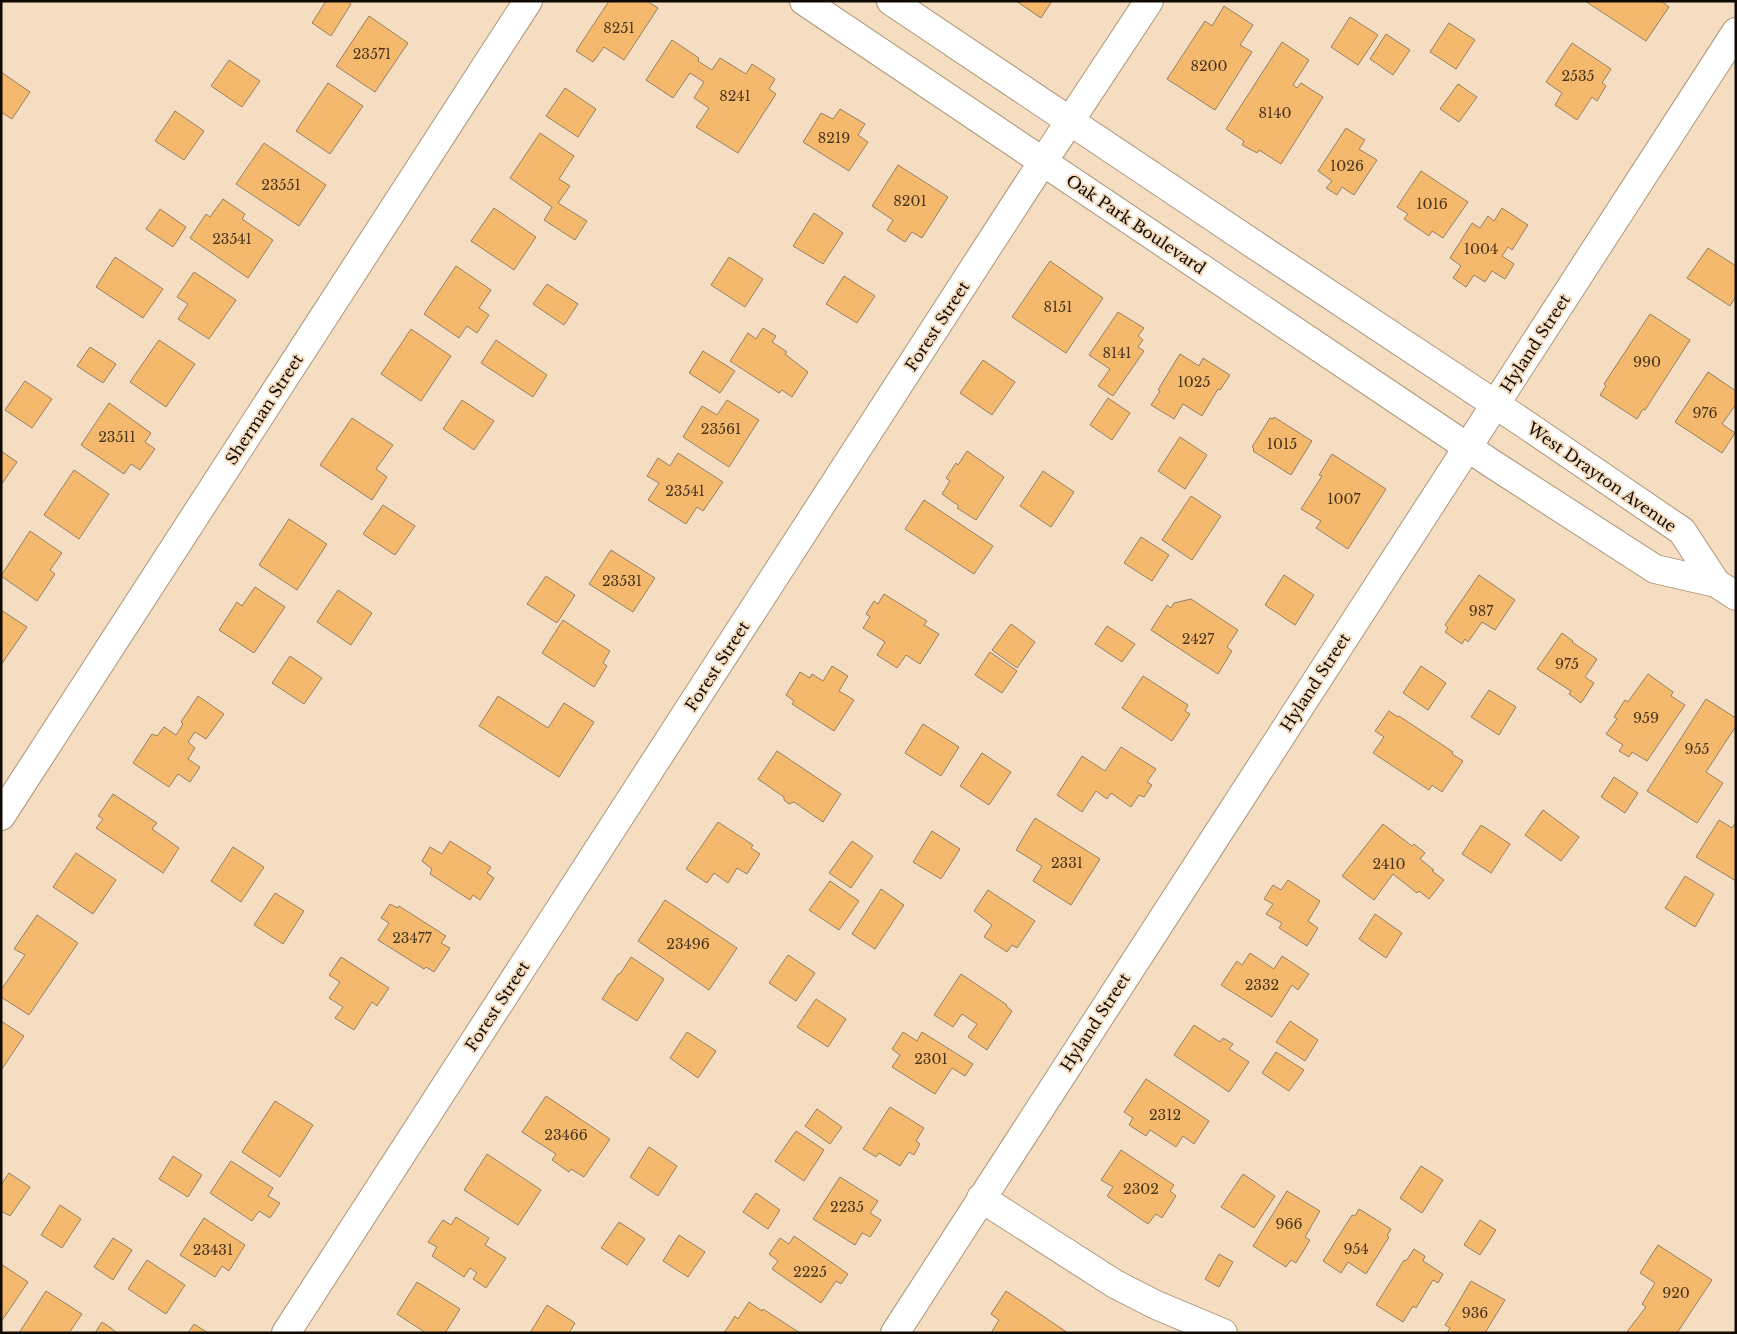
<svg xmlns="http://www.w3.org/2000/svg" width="1737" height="1334" font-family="'Libre Baskerville',serif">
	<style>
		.building { fill: #f5b96d; stroke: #958066 }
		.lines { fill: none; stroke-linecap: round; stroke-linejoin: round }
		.street-casing { stroke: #ab957a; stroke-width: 30 }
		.secondary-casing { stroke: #ab957a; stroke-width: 30 }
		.street { stroke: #fff; stroke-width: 28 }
		.secondary { stroke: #fff; stroke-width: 28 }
		.labels { text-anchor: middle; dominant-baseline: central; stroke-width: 4; stroke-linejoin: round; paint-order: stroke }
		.number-label { font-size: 14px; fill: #4a361e }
		.street-label { font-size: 16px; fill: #110a03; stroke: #f5ddc1 }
	</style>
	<rect width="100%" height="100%" fill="#f5ddc1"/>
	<g class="building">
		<polygon points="326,1 347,1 351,4 331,36 312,23"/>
		<polygon points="609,1 647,1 658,8 624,60 604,47 593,62 576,51"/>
		<polygon points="1016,1 1052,1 1041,18"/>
		<polygon points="1585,1 1661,1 1669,7 1646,41"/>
		<polygon points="1224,6 1253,25 1240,45 1252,52 1215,110 1167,79 1205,21 1212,26"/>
		<polygon points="369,16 408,43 375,92 336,66"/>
		<polygon points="1350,17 1378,35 1358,65 1331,47"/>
		<polygon points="1449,23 1475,40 1456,69 1430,52"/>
		<polygon points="1386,34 1410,50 1393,75 1370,59"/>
		<polygon points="672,40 699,58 698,61 712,70 720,58 746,74 752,64 775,79 769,89 776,94 738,153 696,127 709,108 694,98 704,82 690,73 673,98 646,80"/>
		<polygon points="1282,42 1309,60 1293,85 1297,88 1301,83 1323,97 1281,164 1259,150 1257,153 1242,145 1244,141 1226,129"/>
		<polygon points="1572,43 1611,69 1602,83 1606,86 1597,101 1592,97 1577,120 1555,105 1562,93 1546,82"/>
		<polygon points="229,60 260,81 242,107 211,86"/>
		<polygon points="1,72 30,92 12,119 1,112"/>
		<polygon points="328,83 363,106 330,154 296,131"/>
		<polygon points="1458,84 1477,97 1459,122 1440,109"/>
		<polygon points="565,88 596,109 578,137 546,116"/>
		<polygon points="840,109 865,124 858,135 868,142 849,171 803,142 821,113 833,119"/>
		<polygon points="175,111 204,131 184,160 155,141"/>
		<polygon points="1346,128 1365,140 1359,149 1377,160 1354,195 1342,187 1337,195 1326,188 1332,181 1318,171"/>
		<polygon points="540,133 574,156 559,179 570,186 558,203 587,221 575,240 544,220 552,207 510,178"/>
		<polygon points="264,143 326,185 299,226 236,184"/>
		<polygon points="898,165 948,197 922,238 912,232 905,242 887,230 893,220 872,206"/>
		<polygon points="1421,171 1468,202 1443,238 1432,231 1429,236 1404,219 1408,214 1397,207"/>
		<polygon points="223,199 245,214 242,219 273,240 248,278 190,238 206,214 210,217"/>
		<polygon points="494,208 536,237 514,270 471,241"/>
		<polygon points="1502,208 1528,225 1512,250 1508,247 1502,256 1514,264 1505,279 1492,271 1485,282 1474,275 1466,287 1453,278 1461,266 1450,258 1472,223 1480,228 1488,216 1494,221"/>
		<polygon points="160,209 186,227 173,247 146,229"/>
		<polygon points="814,213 843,233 823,264 793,246"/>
		<polygon points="1708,248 1736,266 1736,296 1730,306 1687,278"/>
		<polygon points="115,257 163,289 143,318 96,287"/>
		<polygon points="729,257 763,279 745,307 711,285"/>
		<polygon points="1050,261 1103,298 1066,353 1012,317"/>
		<polygon points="456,266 491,290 479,308 489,315 477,333 467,326 459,338 424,314"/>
		<polygon points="194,272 236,300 209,339 178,319 188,304 177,297"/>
		<polygon points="844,276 875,296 857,323 826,304"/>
		<polygon points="547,284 578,304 564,325 533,304"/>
		<polygon points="1118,312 1144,328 1138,336 1143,340 1138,347 1144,351 1113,396 1098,386 1110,369 1089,355"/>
		<polygon points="1650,314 1690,340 1645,410 1643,409 1637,419 1600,395 1606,386 1604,384"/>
		<polygon points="763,328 776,336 772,342 787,352 785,354 808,372 792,397 782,390 779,393 730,361 748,333 756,339"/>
		<polygon points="411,329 451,356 421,401 381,374"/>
		<polygon points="159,340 195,364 166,407 130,382"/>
		<polygon points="496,340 547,375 533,397 481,363"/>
		<polygon points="90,347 116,364 103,383 77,366"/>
		<polygon points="703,351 735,371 720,393 689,373"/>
		<polygon points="1180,354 1199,366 1203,358 1230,375 1220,390 1218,389 1202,416 1183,404 1174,419 1151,405 1160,391 1158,390"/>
		<polygon points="983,360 1015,382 992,415 960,393"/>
		<polygon points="1708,372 1736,391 1736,404 1722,424 1735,433 1722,453 1675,422"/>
		<polygon points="25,381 52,399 32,428 5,410"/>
		<polygon points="1108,398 1130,413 1112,440 1090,425"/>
		<polygon points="462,400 494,421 474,450 443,429"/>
		<polygon points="727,400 759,420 729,467 683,437 702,406 717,415"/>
		<polygon points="109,403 151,433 145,442 155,449 140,470 131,464 124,474 81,445"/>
		<polygon points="1274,417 1312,441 1291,475 1253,451 1254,449 1252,447 1270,418 1273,419"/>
		<polygon points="352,418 393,445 376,469 387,477 372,500 320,465"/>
		<polygon points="1180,437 1207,455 1185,489 1158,471"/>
		<polygon points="1,451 17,462 1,485"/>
		<polygon points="967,451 1004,477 976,520 957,508 959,506 942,494 950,481 946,478 956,463 958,465"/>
		<polygon points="678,453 723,482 703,511 697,507 686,524 648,500 659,483 647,476 658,458 670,466"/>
		<polygon points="1332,454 1386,489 1348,549 1316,528 1321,521 1301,509 1322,476 1319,475"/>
		<polygon points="74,470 109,494 79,539 44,515"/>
		<polygon points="1043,471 1074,492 1051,527 1020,506"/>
		<polygon points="1191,496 1221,516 1192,560 1162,540"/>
		<polygon points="924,500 993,546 974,574 905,529"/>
		<polygon points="383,505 415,526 395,555 363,534"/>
		<polygon points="289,519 327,544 297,590 259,565"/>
		<polygon points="30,531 62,553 50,570 55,574 37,601 1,576"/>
		<polygon points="1141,537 1169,555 1152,581 1124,563"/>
		<polygon points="611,550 655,578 633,612 589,584"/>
		<polygon points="1284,575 1314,595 1295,625 1265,605"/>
		<polygon points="1479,575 1515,600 1495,630 1482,622 1468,642 1465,639 1462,644 1445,632 1448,628 1445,625"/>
		<polygon points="546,576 575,595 557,623 527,604"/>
		<polygon points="255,587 285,607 254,653 219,630 237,602 242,606"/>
		<polygon points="338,590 372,613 351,645 317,622"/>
		<polygon points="884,594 927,621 924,625 939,634 920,664 906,655 897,668 877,655 885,642 863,628 870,617 866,614 874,601 878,604"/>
		<polygon points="1191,599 1238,630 1227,647 1232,651 1218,674 1151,630 1167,605 1171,608 1174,603"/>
		<polygon points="1,610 27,627 1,665"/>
		<polygon points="563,620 610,651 603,663 607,666 594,687 542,653"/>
		<polygon points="1011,624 1035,642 1017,668 992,650"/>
		<polygon points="1107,626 1135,644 1122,662 1095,644"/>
		<polygon points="1562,633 1573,641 1572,642 1597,659 1585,677 1594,683 1581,703 1569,694 1571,691 1537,669"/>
		<polygon points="990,652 1017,671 1002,693 975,675"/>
		<polygon points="290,656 322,678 304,704 272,683"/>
		<polygon points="832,666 848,676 839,691 854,700 834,731 792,704 794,701 786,695 800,672 810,678 812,674 823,681"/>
		<polygon points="1421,666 1446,683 1428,710 1403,693"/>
		<polygon points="1648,674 1673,692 1671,696 1685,705 1647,761 1632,752 1629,757 1619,751 1623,745 1606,734 1617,719 1614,717 1625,700 1628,702"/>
		<polygon points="1143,676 1188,705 1185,711 1190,714 1172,741 1122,708"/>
		<polygon points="1489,690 1516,707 1499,735 1471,717"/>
		<polygon points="198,696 224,714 206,739 195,732 188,742 195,748 188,759 200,767 190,782 178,774 169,787 133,763 152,734 157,736 164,727 176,735 183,724 181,722"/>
		<polygon points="498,696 548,728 564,703 594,722 559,777 479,726"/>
		<polygon points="1706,699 1736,718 1736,726 1706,772 1723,783 1697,823 1647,791"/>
		<polygon points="1389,711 1398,717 1399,716 1453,752 1452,754 1463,761 1442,792 1432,785 1429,790 1373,753 1384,737 1375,731"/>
		<polygon points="923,724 959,747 941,776 905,753"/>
		<polygon points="1121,747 1156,769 1147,782 1152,785 1144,797 1139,795 1131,807 1111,793 1107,799 1096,791 1082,812 1057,795 1082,756 1105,771"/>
		<polygon points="777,751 841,794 823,822 794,802 789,804 784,800 784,797 758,779"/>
		<polygon points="982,753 1011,772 989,805 960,786"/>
		<polygon points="1614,777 1638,793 1625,813 1601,797"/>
		<polygon points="113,794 157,823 152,829 179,848 163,873 96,828 103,819 98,816"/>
		<polygon points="1543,810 1579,837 1561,861 1525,835"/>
		<polygon points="1035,818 1100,859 1071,905 1033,881 1042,866 1016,850"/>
		<polygon points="1719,820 1732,828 1736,822 1736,881 1696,857"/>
		<polygon points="718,822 753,845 751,848 760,854 747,874 737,868 728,883 714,873 707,883 686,869"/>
		<polygon points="1383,824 1412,846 1414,844 1425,853 1420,859 1434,870 1432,871 1444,880 1429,899 1419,891 1417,893 1393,874 1374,900 1342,876"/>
		<polygon points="1481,825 1510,844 1491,873 1462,854"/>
		<polygon points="932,831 960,849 941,879 913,862"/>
		<polygon points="450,841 491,867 487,873 494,878 480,900 473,895 470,900 430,874 432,869 422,861 430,847 442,854"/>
		<polygon points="852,841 873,856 851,888 829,873"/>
		<polygon points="233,847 264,867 241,902 211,881"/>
		<polygon points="76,853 116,880 93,914 53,887"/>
		<polygon points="1685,876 1714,894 1695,927 1665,908"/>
		<polygon points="1288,880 1320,901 1308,921 1318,928 1307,946 1279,928 1282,923 1266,914 1273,904 1264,899 1273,885 1281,890"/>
		<polygon points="830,881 859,901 839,930 809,910"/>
		<polygon points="881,889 904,905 875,949 852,934"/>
		<polygon points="988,890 1035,921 1017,948 1012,945 1007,952 984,937 992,925 974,911"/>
		<polygon points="275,893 304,911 283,944 254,925"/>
		<polygon points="665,900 737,948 709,990 638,941"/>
		<polygon points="390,904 398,908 399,906 446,936 441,943 450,948 434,972 426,967 424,969 378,940 389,923 381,918"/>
		<polygon points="1375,914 1402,933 1386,958 1359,939"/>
		<polygon points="37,915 78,943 29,1015 1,997 1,990 25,955 14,949"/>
		<polygon points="1250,953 1274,969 1282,956 1309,974 1298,990 1292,985 1272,1017 1221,985 1237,961 1242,965"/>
		<polygon points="788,955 815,973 796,1001 769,983"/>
		<polygon points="341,957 389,988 377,1006 372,1002 354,1030 335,1018 343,1007 329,998 340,982 329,975"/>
		<polygon points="631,957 664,979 637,1021 602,999 618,974 620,974"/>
		<polygon points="961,974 1007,1005 1006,1006 1012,1011 987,1050 968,1037 977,1024 962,1014 953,1027 934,1015"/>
		<polygon points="816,999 846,1019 828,1047 797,1027"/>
		<polygon points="1,1021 24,1036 2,1069 1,1068"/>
		<polygon points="1290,1021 1318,1040 1305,1061 1276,1042"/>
		<polygon points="1194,1025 1220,1042 1223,1038 1233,1044 1229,1049 1249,1062 1229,1092 1174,1055"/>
		<polygon points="687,1032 716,1051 698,1078 670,1058"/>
		<polygon points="903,1032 917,1041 922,1032 973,1064 965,1076 952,1068 935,1094 892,1067 900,1055 892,1049"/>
		<polygon points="1276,1052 1304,1070 1289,1091 1262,1073"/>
		<polygon points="1146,1079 1209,1121 1194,1144 1183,1136 1176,1147 1150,1130 1146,1136 1129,1125 1133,1118 1124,1112"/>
		<polygon points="546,1096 610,1139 584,1177 571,1169 569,1172 552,1160 556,1154 522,1132"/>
		<polygon points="275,1101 313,1125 280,1177 242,1152"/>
		<polygon points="890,1107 924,1128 916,1141 920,1144 914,1155 909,1152 900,1166 879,1153 876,1157 863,1149"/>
		<polygon points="817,1109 842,1127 830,1144 805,1126"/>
		<polygon points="796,1131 824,1150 804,1181 775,1161"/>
		<polygon points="649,1147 677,1166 658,1196 630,1177"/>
		<polygon points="1121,1150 1174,1185 1170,1191 1176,1196 1162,1218 1156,1214 1148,1224 1107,1196 1113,1187 1101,1180"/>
		<polygon points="487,1154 541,1190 518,1225 464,1190"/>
		<polygon points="173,1156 202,1175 188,1197 159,1179"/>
		<polygon points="231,1161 273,1188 268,1196 280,1203 270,1218 259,1211 252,1221 210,1193"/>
		<polygon points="1421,1166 1443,1180 1422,1213 1400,1198"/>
		<polygon points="9,1173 30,1187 10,1216 1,1211 1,1185"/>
		<polygon points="1243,1174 1275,1196 1254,1228 1221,1207"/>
		<polygon points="840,1177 878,1201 870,1213 881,1220 870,1237 862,1233 855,1245 813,1219"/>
		<polygon points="1287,1191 1320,1211 1305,1237 1310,1240 1296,1263 1291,1260 1286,1267 1253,1246"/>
		<polygon points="756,1193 780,1210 768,1229 743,1212"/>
		<polygon points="60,1205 81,1219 62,1248 41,1235"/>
		<polygon points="1359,1209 1391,1229 1387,1236 1389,1237 1366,1274 1348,1262 1341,1273 1323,1261 1352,1215 1355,1216"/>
		<polygon points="456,1217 489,1238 485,1245 506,1258 486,1288 473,1279 477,1273 470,1268 464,1277 432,1256 437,1247 428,1242 443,1220 451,1225"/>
		<polygon points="204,1218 245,1245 229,1271 222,1266 215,1277 180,1255"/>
		<polygon points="1480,1220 1496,1230 1480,1255 1464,1245"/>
		<polygon points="619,1222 645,1239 627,1265 601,1248"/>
		<polygon points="679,1235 705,1252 688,1277 663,1261"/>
		<polygon points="794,1236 848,1274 841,1284 836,1281 821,1303 772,1269 778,1261 769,1254 780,1238 789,1244"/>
		<polygon points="113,1238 132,1250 113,1280 94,1267"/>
		<polygon points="1658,1245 1712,1280 1677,1333 1626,1333 1646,1307 1642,1304 1655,1283 1640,1273"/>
		<polygon points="1414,1249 1425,1256 1423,1261 1443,1274 1438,1283 1433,1280 1416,1308 1413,1306 1403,1322 1376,1305 1404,1260 1406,1261"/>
		<polygon points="1219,1254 1233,1262 1219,1287 1205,1279"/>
		<polygon points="147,1260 185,1285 166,1314 128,1289"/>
		<polygon points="1,1264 28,1282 1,1322"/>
		<polygon points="1471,1281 1505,1300 1485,1333 1447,1333 1450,1328 1445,1325"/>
		<polygon points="417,1282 460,1309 445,1333 426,1333 397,1314"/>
		<polygon points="46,1291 82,1314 69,1333 19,1333"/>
		<polygon points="1006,1291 1068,1333 991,1333 999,1320 991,1314"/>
		<polygon points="749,1302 762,1311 763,1309 800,1333 724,1333 735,1316 738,1319"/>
		<polygon points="547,1305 575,1323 569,1333 530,1333"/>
		<polygon points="102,1322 111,1328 117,1333 95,1333"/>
		<polygon points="194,1324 208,1333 188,1333"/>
	</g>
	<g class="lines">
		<g class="street-casing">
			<g id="street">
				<polyline points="1,816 528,1"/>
				<polyline points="981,1198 1115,1284 1156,1305 1223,1333"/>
				<polyline points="286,1333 1025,189 1149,1"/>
				<polyline points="895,1333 1736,32"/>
			</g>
		</g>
		<g class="secondary-casing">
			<g id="secondary">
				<polyline points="804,1 1494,465 1655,569 1716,583 1736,596"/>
				<polyline points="891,1 1252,243 1522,422 1682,531 1716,583"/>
			</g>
		</g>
		<use href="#street" class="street"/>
		<use href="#secondary" class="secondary"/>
	</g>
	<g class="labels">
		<g class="number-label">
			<text x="619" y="28">8251</text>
			<text x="372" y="54">23571</text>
			<text x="1209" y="66">8200</text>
			<text x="1578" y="76">2535</text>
			<text x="735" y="96">8241</text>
			<text x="1275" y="113">8140</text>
			<text x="834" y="138">8219</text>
			<text x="1347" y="166">1026</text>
			<text x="281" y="185">23551</text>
			<text x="910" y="201">8201</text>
			<text x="1432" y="204">1016</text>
			<text x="232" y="239">23541</text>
			<text x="1481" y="249">1004</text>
			<text x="1058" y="307">8151</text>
			<text x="1117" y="353">8141</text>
			<text x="1647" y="362">990</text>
			<text x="1194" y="382">1025</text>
			<text x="1705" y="413">976</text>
			<text x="721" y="429">23561</text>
			<text x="117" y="437">23511</text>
			<text x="1282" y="444">1015</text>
			<text x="685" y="491">23541</text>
			<text x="1344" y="499">1007</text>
			<text x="622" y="581">23531</text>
			<text x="1481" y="611">987</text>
			<text x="1198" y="639">2427</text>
			<text x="1567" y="664">975</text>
			<text x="1646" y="718">959</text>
			<text x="1697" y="749">955</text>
			<text x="1067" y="863">2331</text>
			<text x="1389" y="864">2410</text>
			<text x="412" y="938">23477</text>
			<text x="688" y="944">23496</text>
			<text x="1262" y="985">2332</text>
			<text x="931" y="1059">2301</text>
			<text x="1165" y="1115">2312</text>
			<text x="566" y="1135">23466</text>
			<text x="1141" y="1189">2302</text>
			<text x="847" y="1207">2235</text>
			<text x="1289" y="1224">966</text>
			<text x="1356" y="1249">954</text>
			<text x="213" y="1250">23431</text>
			<text x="810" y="1272">2225</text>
			<text x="1676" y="1293">920</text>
			<text x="1475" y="1313">936</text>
		</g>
		<g class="street-label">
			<text transform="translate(1136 224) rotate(34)">Oak Park Boulevard</text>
			<text transform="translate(937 326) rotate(-57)">Forest Street</text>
			<text transform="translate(1535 343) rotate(-57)">Hyland Street</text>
			<text transform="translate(264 409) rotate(-57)">Sherman Street</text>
			<text transform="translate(1602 477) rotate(35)">West Drayton Avenue</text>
			<text transform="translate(717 666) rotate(-57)">Forest Street</text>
			<text transform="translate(1315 682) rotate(-57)">Hyland Street</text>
			<text transform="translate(497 1006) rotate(-57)">Forest Street</text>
			<text transform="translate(1095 1022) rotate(-57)">Hyland Street</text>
		</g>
	</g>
	<rect width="1737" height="1334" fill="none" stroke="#110a03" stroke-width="5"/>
</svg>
